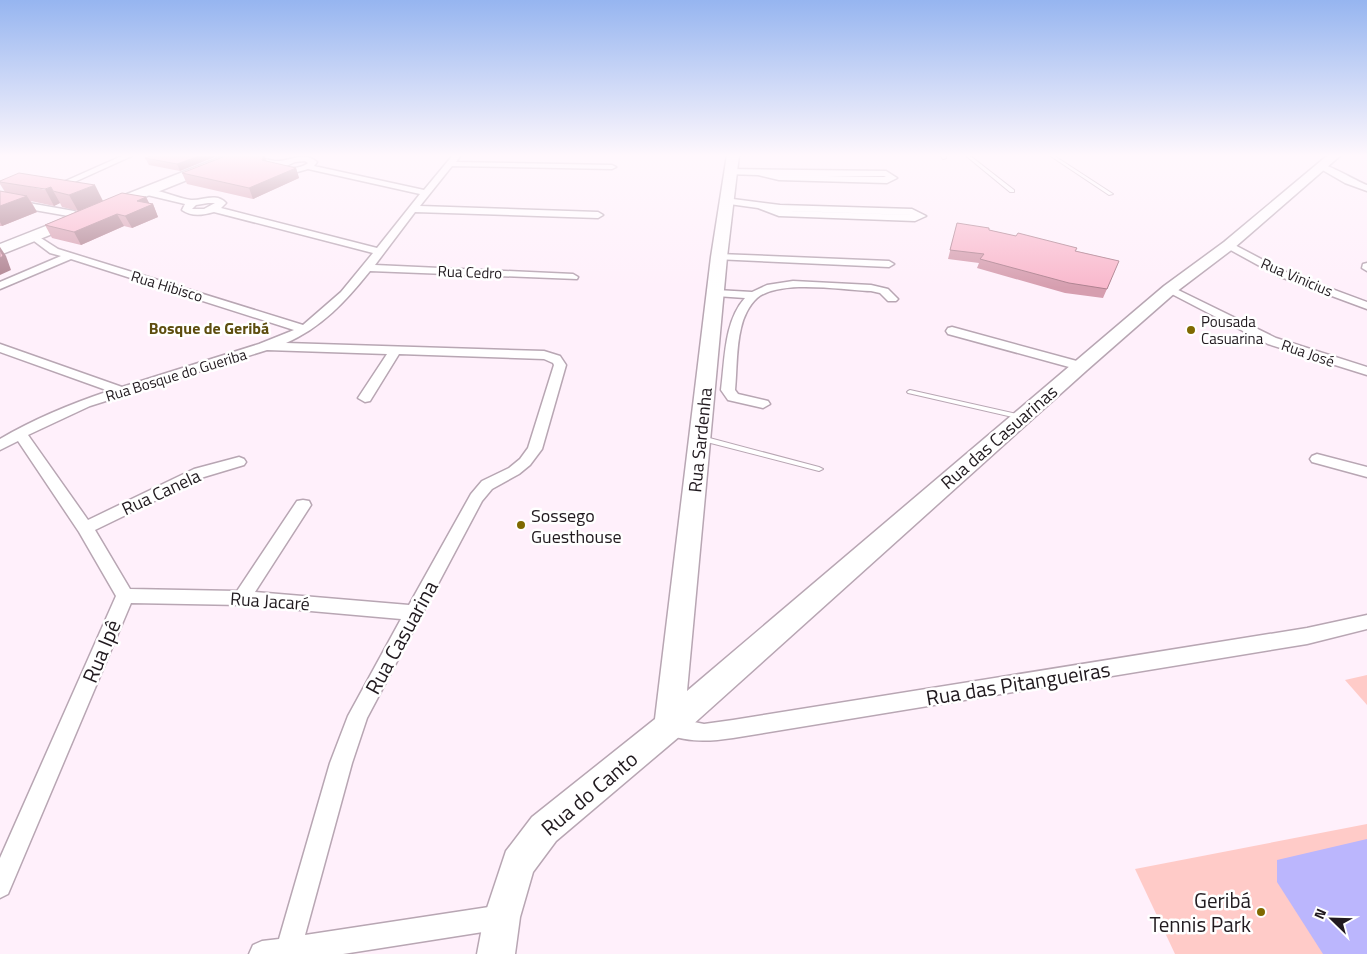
<svg xmlns="http://www.w3.org/2000/svg" width="1367" height="954" font-family="'Titillium Web',sans-serif">
	<style>
		.green { fill: #ffcbc8 }
		.water { fill: #bbb6fd }
		.lines { fill: none; stroke-linecap: round; stroke-linejoin: round }
		.lane-casing { stroke: #b8a6b3; stroke-width: 2 }
		.street-casing { stroke: #b8a6b3; stroke-width: 3 }
		.secondary-casing { stroke: #b8a6b3; stroke-width: 3 }
		.primary-casing { stroke: #b8a6b3; stroke-width: 3 }
		.lane { fill: #fff; fill-rule: evenodd }
		.street { fill: #fff; fill-rule: evenodd }
		.secondary { fill: #fff; fill-rule: evenodd }
		.primary { fill: #fff; fill-rule: evenodd }
		.wall { fill: #d69eaf }
		.shaded-wall { fill: #ae818f }
		.building { fill: #f9b8cc; stroke: #ae818f }
		.poi-dot { fill: #7f6900; stroke: #fff; stroke-width: 2 }
		.labels { text-anchor: middle; dominant-baseline: central; stroke-width: 5; stroke-linejoin: round; paint-order: stroke }
		.far-street-label { font-size: 15px; fill: #211a1f; stroke: #fff }
		.far-poi-label { font-size: 15px; fill: #211a1f; stroke: #fff; text-anchor: start }
		.far-neighbourhood-label { font-size: 16px; font-weight: bold; fill: #5d4d0e; stroke: #fff }
		.street-label { font-size: 18px; fill: #211a1f; stroke: #fff }
		.poi-label { font-size: 18px; fill: #211a1f; stroke: #fff; text-anchor: start }
		.near-street-label { font-size: 21px; fill: #211a1f; stroke: #fff }
		.near-poi-label { font-size: 21px; fill: #211a1f; stroke: #fff; text-anchor: end }
	</style>
	<rect width="100%" height="100%" fill="#fff0fb"/>
	<g class="green">
		<polygon points="1367,675 1367,705 1345,680"/>
		<polygon points="1367,824 1367,954 1175,954 1135,869"/>
	</g>
	<polygon class="water" points="1367,839 1367,954 1323,954 1277,882 1277,860"/>
	<g class="lines">
		<g class="lane-casing">
			<g id="lane">
				<polygon points="940,155 944,155 946,158 943,159"/>
				<polygon points="965,155 969,155 1014,190 1014,192 1010,192"/>
				<polygon points="1049,155 1053,155 1113,194 1109,195"/>
				<polygon points="910,390 1021,415 1024,417 1021,419 908,393 907,392 908,391"/>
				<polygon points="699,436 702,436 819,467 823,469 819,471 699,440 698,438"/>
			</g>
		</g>
		<g class="street-casing">
			<g id="street">
				<polygon points="124,155 134,155 59,189 52,187"/>
				<path d="M243,155c10,-1 21,5 32,6 14,1 29,-11 42,1l-3,4 110,24 29,-35h8l-5,7 156,3 4,2 -4,2 -160,-3 -32,40 178,6 5,3 -5,3 -183,-6 -40,53 198,9 5,3 -1,2 -207,-8c-24,30 -49,57 -84,72l258,8 16,5 6,9 -24,84 -12,16 -11,9 -27,15 -10,12 -115,217 -15,45 -47,172 197,-30 9,3 3,9 -3,9 -9,3 -159,25h-94l4,-9 9,-4 17,-2 51,-176 18,-47 53,-97 -159,-14 -111,-2 -123,291 -8,4v-40l116,-262 -37,-64 -61,-91 -18,9v-11c34,-20 70,-35 109,-48l-109,-39v-8l122,43 137,-43 35,-14 -223,-71 -71,30v-7l61,-26 -11,-3 -20,-15v-4l3,-1 25,16 245,76 38,-33 32,-39 -159,-41c-11,3 -22,5 -32,-2l3,-6 -42,-10v-4c15,-2 33,8 48,10 11,1 25,-8 35,3l-5,5 156,40 43,-54 -112,-25 -18,5 -14,-4v-4l-33,-7zM305,161l3,2c-6,5 -17,6 -24,4l11,-5zM208,203h7l-11,6h-12l4,-4zM267,350l120,4 -29,44 7,4 5,-1 29,-47 145,5 9,4 1,2 -26,83 -8,11 -11,9 -27,13 -11,13 -62,111 -154,-13 56,-87 -2,-4 -6,-1 -6,1 -60,90 -107,-2 -35,-59 109,-53 40,-12 2,-3 -2,-3 -5,-2 -45,12 -106,51 -60,-85 62,-29z"/>
				<path d="M1319,164c8,-1 37,17 48,21v6l-22,-8 -26,-15z"/>
				<path d="M729,169l157,2 11,7 -10,5 -108,-3 -21,-5 -32,-1 -1,-2zM826,176h58l2,1z"/>
				<polygon points="0,198 74,211 79,214 74,217 0,204"/>
				<path d="M725,198l55,7 132,4 14,7 -11,5 -136,-5 -21,-8 -36,-5 -1,-2zM791,211l119,4h1l-118,-4z"/>
				<polygon points="1229,242 1286,272 1367,302 1367,309 1278,276 1225,247 1225,243"/>
				<polygon points="719,254 889,261 894,264 889,267 715,259 715,255"/>
				<polygon points="1367,263 1367,271 1362,268 1363,264"/>
				<path d="M793,281l78,4 17,4 10,10 -2,2h-8l-8,-8 -9,-2c-29,-1 -91,-12 -114,7 -8,7 -14,20 -16,30 -5,20 -4,42 -6,62l3,4 30,7 2,3 -7,4 -35,-8 -7,-10c4,-30 3,-69 24,-92l-29,-2 -5,-3 5,-3 36,2 15,-7z"/>
				<polygon points="1170,286 1276,338 1367,367 1367,375 1268,344 1166,291 1165,289"/>
				<polygon points="952,327 1084,363 1086,366 1080,370 948,334 946,331 948,328"/>
				<polygon points="1317,454 1367,467 1367,477 1312,462 1310,459 1312,456"/>
				<path d="M1367,615v14l-60,15 -574,94c-27,4 -45,4 -71,-5l-3,-7 3,-7 7,-2 35,7 29,-4 574,-92z"/>
			</g>
		</g>
		<g class="secondary-casing">
			<polygon id="secondary" points="727,155 739,155 727,257 687,691 1164,286 1224,242 1328,155 1341,155 1234,248 1176,292 1087,370 680,736 556,841 533,872 520,917 515,954 477,954 484,917 506,851 532,817 655,719 711,257"/>
		</g>
		<g class="primary-casing">
			<polygon id="primary" points="226,155 244,155 242,158 0,255 0,244"/>
		</g>
		<use href="#lane" class="lane"/>
		<use href="#street" class="street"/>
		<use href="#secondary" class="secondary"/>
		<use href="#primary" class="primary"/>
	</g>
	<g class="wall">
		<polygon points="153,155 217,155 217,156 180,171 149,165 145,158"/>
		<polygon points="264,155 266,161 296,168 299,178 253,199 187,184 182,173"/>
		<polygon points="0,181 103,201 146,197 149,203 153,204 158,217 132,228 124,226 81,245 52,238 45,225 78,211 62,207 60,203 54,206 31,201 37,212 2,226 0,226 0,191 5,192 0,184"/>
		<polygon points="957,223 1016,236 1077,248 1076,251 1119,261 1103,298 1065,293 977,268 979,263 948,259"/>
	</g>
	<g class="shaded-wall">
		<polygon points="202,155 217,155 217,156 180,171 177,164"/>
		<polygon points="264,155 268,165 262,160"/>
		<polygon points="296,168 299,178 253,199 249,188"/>
		<polygon points="95,185 103,201 78,211 69,195"/>
		<polygon points="51,187 60,203 54,206 45,189"/>
		<polygon points="27,196 37,212 2,226 0,222 0,206"/>
		<polygon points="146,197 150,205 153,204 158,217 132,228 125,216 137,201"/>
		<polygon points="117,214 124,226 81,245 74,232"/>
		<polygon points="0,247 6,256 11,270 0,275"/>
	</g>
	<g class="building">
		<polygon points="153,155 202,155 177,164 145,158"/>
		<polygon points="228,155 264,155 262,160 296,168 249,188 182,173"/>
		<polygon points="19,173 95,185 69,195 53,191 51,187 45,189 0,182 0,181"/>
		<polygon points="0,191 27,196 0,206"/>
		<polygon points="122,193 146,197 137,201 153,204 125,216 117,214 74,232 45,225"/>
		<polygon points="957,223 989,228 989,230 1016,236 1018,233 1077,248 1075,251 1119,261 1107,289 1069,283 980,259 984,254 950,250"/>
		<polygon points="0,250 3,256 0,258"/>
	</g>
	<linearGradient id="sky" x2="0" y2="1"><stop stop-color="#96b5f0"/><stop offset="0.54" stop-color="#fff8fd"/><stop offset="1" stop-color="#fff8fd" stop-opacity="0"/></linearGradient>
	<rect width="1367" height="288" fill="url(#sky)"/>
	<g class="poi-dot">
		<circle cx="1191" cy="330" r="5"/>
		<circle cx="521" cy="525" r="5"/>
		<circle cx="1261" cy="912" r="5"/>
	</g>
	<g class="labels">
		<g class="far-street-label">
			<text transform="translate(470 272) rotate(2)">Rua Cedro</text>
			<text transform="translate(1297 277) rotate(23)">Rua Vinicius</text>
			<text transform="translate(167 286) rotate(17)">Rua Hibisco</text>
			<text transform="translate(1308 353) rotate(19)">Rua José</text>
			<text transform="translate(176 375) rotate(-17)">Rua Bosque do Gueriba</text>
		</g>
		<g class="far-poi-label">
			<text x="1201" y="321">Pousada<tspan x="1201" dy="17">Casuarina</tspan></text>
		</g>
		<g class="far-neighbourhood-label">
			<text x="209" y="328">Bosque de Geribá</text>
		</g>
		<g class="street-label">
			<text transform="translate(999 437) rotate(-41)">Rua das Casuarinas</text>
			<text transform="translate(700 440) rotate(-84)">Rua Sardenha</text>
			<text transform="translate(161 492) rotate(-25)">Rua Canela</text>
			<text transform="translate(270 601) rotate(4)">Rua Jacaré</text>
		</g>
		<g class="poi-label">
			<text x="531" y="515">Sossego<tspan x="531" dy="21">Guesthouse</tspan></text>
		</g>
		<g class="near-street-label">
			<text transform="translate(401 637) rotate(-61)">Rua Casuarina</text>
			<text transform="translate(101 651) rotate(-67)">Rua Ipê</text>
			<text transform="translate(1018 683) rotate(-9)">Rua das Pitangueiras</text>
			<text transform="translate(589 793) rotate(-40)">Rua do Canto</text>
		</g>
		<g class="near-poi-label">
			<text x="1251" y="900">Geribá<tspan x="1251" dy="24">Tennis Park</tspan></text>
		</g>
	</g>
	<g transform="translate(1332 919) rotate(293)" stroke="#ffffff" stroke-width="4" paint-order="stroke">
	<path d="M0-4L9 19L0 12L-9 19Z" fill="#211a1f"/>
	<text y="-8" font-size="14" font-weight="bold" text-anchor="middle" fill="#211a1f">N</text>
	</g>
</svg>
